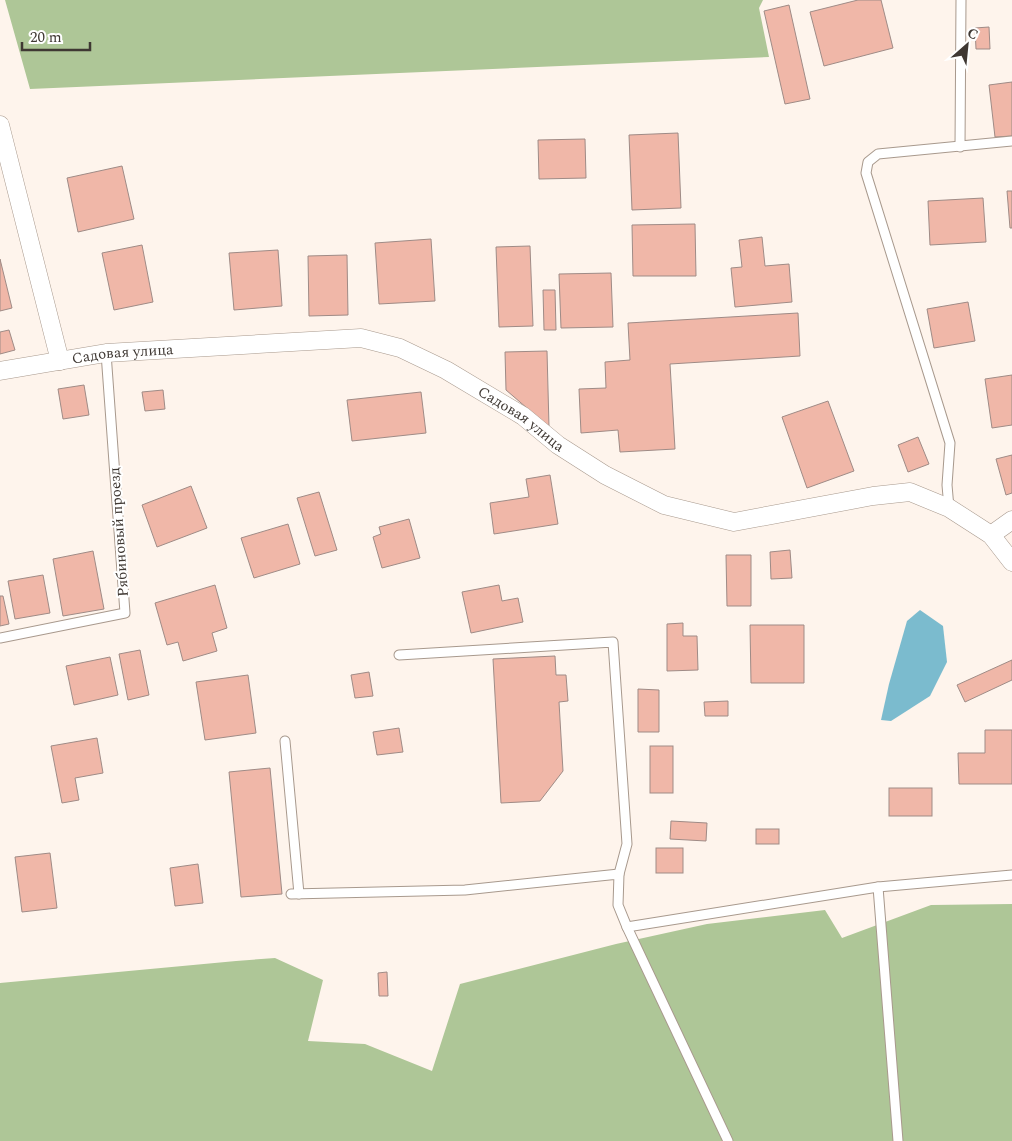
<svg xmlns="http://www.w3.org/2000/svg" width="1012" height="1141" font-family="Spectral,serif">
	<style>
		.forest { fill: #aec697 }
		.water { fill: #7bbbce }
		.building { fill: #f0b7a8; stroke: #9f8b86 }
		.lines { fill: none; stroke-linecap: round; stroke-linejoin: round }
		.lane-casing { stroke: #a8998d; stroke-width: 11 }
		.street-casing { stroke: #a8998d; stroke-width: 19 }
		.lane { stroke: #fff; stroke-width: 9 }
		.street { stroke: #fff; stroke-width: 18 }
		.labels { text-anchor: middle; dominant-baseline: central; stroke-width: 4; stroke-linejoin: round; paint-order: stroke }
		.street-label { font-size: 15px; fill: #3f3833; stroke: #fff }
	</style>
	<rect width="100%" height="100%" fill="#fef4ec"/>
	<g class="forest">
		<polygon points="5,0 763,0 759,8 769,57 30,89"/>
		<polygon points="1012,904 1012,1141 0,1141 0,983 236,961 275,958 323,980 308,1041 365,1044 432,1071 460,984 616,944 707,924 825,910 842,938 931,905"/>
	</g>
	<polygon class="water" points="920,610 943,626 947,662 930,696 891,721 881,720 889,684 907,621"/>
	<g class="building">
		<polygon points="858,0 881,0 893,48 824,66 810,12"/>
		<polygon points="789,5 810,99 785,104 764,11"/>
		<polygon points="989,27 990,49 976,49 975,28"/>
		<polygon points="1012,82 1012,136 995,137 989,85"/>
		<polygon points="678,133 681,208 632,210 629,135"/>
		<polygon points="585,139 586,178 539,179 538,140"/>
		<polygon points="122,166 134,219 78,232 67,178"/>
		<polygon points="1007,191 1012,191 1012,228 1010,228"/>
		<polygon points="983,198 986,242 930,245 928,201"/>
		<polygon points="695,224 696,276 633,276 632,225"/>
		<polygon points="762,237 765,266 789,264 792,302 735,307 731,268 742,267 739,240"/>
		<polygon points="431,239 435,301 379,304 375,243"/>
		<polygon points="142,245 153,302 114,310 102,253"/>
		<polygon points="530,246 533,326 499,327 496,247"/>
		<polygon points="278,250 282,306 234,310 229,253"/>
		<polygon points="347,255 348,315 309,316 308,256"/>
		<polygon points="0,259 12,308 0,311"/>
		<polygon points="611,273 613,327 561,328 559,274"/>
		<polygon points="543,290 555,290 556,330 544,330"/>
		<polygon points="968,302 975,341 934,348 927,309"/>
		<polygon points="798,313 800,356 670,364 675,449 620,452 618,430 581,433 579,389 606,388 605,362 630,360 628,323"/>
		<polygon points="9,330 15,350 0,354 0,332"/>
		<polygon points="547,351 549,427 506,390 505,352"/>
		<polygon points="1012,375 1012,425 992,428 985,379"/>
		<polygon points="84,385 89,415 63,419 58,389"/>
		<polygon points="163,390 165,409 145,411 142,392"/>
		<polygon points="421,392 426,433 352,441 347,400"/>
		<polygon points="828,401 854,471 807,488 782,417"/>
		<polygon points="918,437 929,464 908,472 898,445"/>
		<polygon points="1012,455 1012,493 1006,495 996,459"/>
		<polygon points="550,475 558,524 494,534 490,503 529,497 526,479"/>
		<polygon points="191,486 207,528 157,547 142,505"/>
		<polygon points="319,492 337,550 315,556 297,498"/>
		<polygon points="409,519 420,558 382,568 373,537 381,534 379,527"/>
		<polygon points="288,524 300,564 254,578 241,538"/>
		<polygon points="790,550 792,578 771,579 770,552"/>
		<polygon points="93,551 104,609 63,616 53,559"/>
		<polygon points="726,555 751,555 751,606 727,606"/>
		<polygon points="43,575 50,613 15,619 8,581"/>
		<polygon points="215,585 227,628 212,633 217,651 183,661 178,642 167,645 155,603"/>
		<polygon points="499,585 502,601 518,598 523,622 471,633 462,592"/>
		<polygon points="0,596 3,596 9,624 0,626"/>
		<polygon points="683,623 683,636 697,636 698,670 667,671 667,624"/>
		<polygon points="750,625 804,625 804,683 751,683"/>
		<polygon points="140,650 149,695 128,700 119,654"/>
		<polygon points="555,656 556,675 566,675 568,701 559,702 563,771 540,801 501,803 493,659"/>
		<polygon points="110,657 118,695 74,705 66,666"/>
		<polygon points="1012,660 1012,680 965,702 957,685"/>
		<polygon points="369,672 373,696 355,698 351,675"/>
		<polygon points="248,675 256,733 205,740 196,682"/>
		<polygon points="638,689 659,690 659,732 638,732"/>
		<polygon points="728,701 728,716 705,716 704,702"/>
		<polygon points="399,728 403,752 377,755 373,732"/>
		<polygon points="985,730 1012,730 1012,784 959,784 958,753 985,753"/>
		<polygon points="97,738 103,773 75,778 79,800 62,803 51,746"/>
		<rect x="650" y="746" width="23" height="47"/>
		<polygon points="270,768 282,894 241,897 229,772"/>
		<rect x="889" y="788" width="43" height="28"/>
		<polygon points="671,821 707,823 706,841 670,839"/>
		<rect x="756" y="829" width="23" height="15"/>
		<rect x="656" y="848" width="27" height="25"/>
		<polygon points="50,853 57,908 22,912 15,857"/>
		<polygon points="198,864 203,903 175,906 170,868"/>
		<polygon points="387,972 388,996 379,996 378,973"/>
	</g>
	<g class="lines">
		<g class="lane-casing">
			<g id="lane">
				<polyline points="960,147 961,0"/>
				<polyline points="949,508 947,485 950,443 866,173 868,162 878,154 1012,141"/>
				<polyline points="0,638 125,613 106,353"/>
				<polyline points="399,655 613,642 627,844 619,874"/>
				<polyline points="285,741 299,894"/>
				<polyline points="878,887 898,1141"/>
				<polyline points="291,894 465,890 619,874 618,905 627,927 878,887 1012,875"/>
				<polyline points="627,927 728,1141"/>
			</g>
		</g>
		<g class="street-casing">
			<g id="street">
				<polyline points="0,125 60,361"/>
				<path id="s1" d="M0,371l106,-18 255,-15 39,10 46,22 77,46 35,29 47,30 59,30 70,17 139,-26 37,-4 39,16 42,27 21,27"/>
				<polyline points="991,535 1012,520"/>
			</g>
		</g>
		<use href="#lane" class="lane"/>
		<use href="#street" class="street"/>
	</g>
	<g class="labels">
		<g class="street-label">
			<text stroke="none"><textPath href="#s1" startOffset="124">Садовая улица</textPath></text>
			<text stroke="none"><textPath href="#s1" startOffset="544">Садовая улица</textPath></text>
			<text transform="translate(119 532) rotate(-94)">Рябиновый проезд</text>
		</g>
	</g>
	<g transform="translate(967 45) rotate(27)" stroke="#ffffff" stroke-width="4" paint-order="stroke">
	<path d="M0-4L9 19L0 12L-9 19Z" fill="#3f3833"/>
	<text y="-8" font-size="14" font-weight="bold" text-anchor="middle" fill="#3f3833">С</text>
	</g>
	<path d="M22 42v8h68v-8" fill="none" stroke="#3f3833" stroke-width="2.5"/>
	<text x="30" y="42" font-size="15" fill="#3f3833" stroke="#ffffff" stroke-width="4" paint-order="stroke">20 m</text>
</svg>
